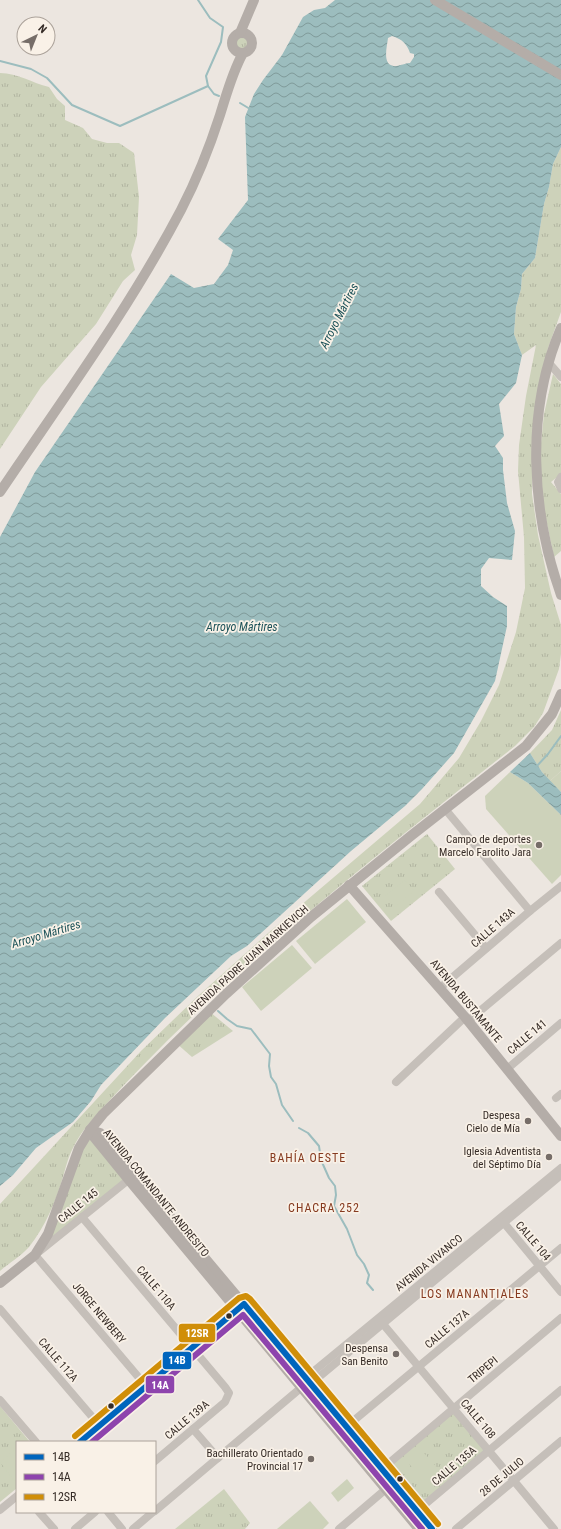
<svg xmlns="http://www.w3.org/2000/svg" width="561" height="1529" font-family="'Roboto Condensed',sans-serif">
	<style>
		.grass { fill: url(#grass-tufts) }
		.pitch { fill: #cdd2ba }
		.water { fill: url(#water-waves); fill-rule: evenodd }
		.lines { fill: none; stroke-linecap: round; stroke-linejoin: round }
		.stream { stroke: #9cbdbe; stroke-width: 2 }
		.minor { stroke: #c5bfb9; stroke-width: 8 }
		.major { stroke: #b4ada8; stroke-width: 10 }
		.bus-1-casing { stroke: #f9f1e7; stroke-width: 9 }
		.bus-2-casing { stroke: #f9f1e7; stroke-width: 9 }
		.bus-3-casing { stroke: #f9f1e7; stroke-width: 9 }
		.bus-1 { stroke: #0065bd; stroke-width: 6 }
		.bus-2 { stroke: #8e44ad; stroke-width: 6 }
		.bus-3 { stroke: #d08e08; stroke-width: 6 }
		.poi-dot { fill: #766d68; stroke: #f9f1e7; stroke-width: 1.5 }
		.bus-dot { fill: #362c27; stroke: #f9f1e7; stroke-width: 1.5 }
		.labels { text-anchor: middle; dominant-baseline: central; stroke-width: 3.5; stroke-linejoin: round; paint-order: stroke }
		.poi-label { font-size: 11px; fill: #362c27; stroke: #f9f1e7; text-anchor: end }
		.street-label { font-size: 11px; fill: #362c27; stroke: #f9f1e7 }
		.water-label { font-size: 12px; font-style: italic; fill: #1c5258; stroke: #f9f1e7 }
		.neighbourhood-label { font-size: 12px; letter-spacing: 1px; fill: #863a1f; stroke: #f9f1e7 }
		.line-badge { stroke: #f9f1e7; stroke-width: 1.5 }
		.badge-label { font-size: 11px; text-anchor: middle; font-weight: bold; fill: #fff }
	</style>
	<defs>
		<pattern id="grass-tufts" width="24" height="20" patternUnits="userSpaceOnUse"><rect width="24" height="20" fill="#cdd2ba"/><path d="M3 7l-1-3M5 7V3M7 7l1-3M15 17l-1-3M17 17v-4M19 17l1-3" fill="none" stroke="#b1b4a0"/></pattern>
		<pattern id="water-waves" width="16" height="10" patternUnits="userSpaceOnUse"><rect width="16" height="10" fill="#9cbdbe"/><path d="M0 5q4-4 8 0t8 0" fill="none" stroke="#809a9a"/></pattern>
	</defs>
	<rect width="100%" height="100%" fill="#ece6e0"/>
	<g class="grass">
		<circle cx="242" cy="43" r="6"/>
		<path d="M0,73c18,0 32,10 49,14l8,12 8,7v14l18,8 9,11 15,4h12l15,10 5,44 -2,38 -6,20 4,15 -12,11 -27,43 -55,63 -41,62z"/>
		<path d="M561,147v165l-13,36 -11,51 -5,47v48l6,41 13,58 10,32v29l-2,15 -16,44 -9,14 -19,19c-145,114 -292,229 -416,366 -10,11 -20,23 -26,36 -5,9 -7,19 -10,29 -7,24 -18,50 -34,70 -8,9 -20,16 -29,24v-67l141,-153 57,-55 69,-62 153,-130 39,-46 22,-37 18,-36 17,-53 9,-44 -1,-51 -6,-66 1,-26 7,-49 10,-51 -14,10 -8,-21 2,-27 5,-18 1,-15 13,-16 9,-54 5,-17 4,-23z"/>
		<polygon points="553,374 561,384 561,474 551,482 561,494 561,551 554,557 542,500 540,453 544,414"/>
		<polygon points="561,710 561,771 550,781 542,772 530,753 552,730"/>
		<polygon points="427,834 455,869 391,921 362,886"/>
		<polygon points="210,1012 233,1031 192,1057 176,1043"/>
		<polygon points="90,1139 124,1180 44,1244 83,1148"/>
		<polygon points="0,1406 30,1442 17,1442 17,1488 0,1502"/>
		<polygon points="453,1412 486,1451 419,1509 385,1469"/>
		<polygon points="224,1489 250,1523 245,1529 175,1529"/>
	</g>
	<g class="pitch">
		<polygon points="561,771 561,792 550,781"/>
		<polygon points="510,772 528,783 561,815 561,875 552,884 486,809 485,796"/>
		<polygon points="405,880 414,891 395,907 385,896"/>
		<polygon points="347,899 366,922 315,964 296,941"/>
		<polygon points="292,945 312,968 261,1011 242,987"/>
		<polygon points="17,1448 17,1480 15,1482 0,1462"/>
		<polygon points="423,1452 442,1473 428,1485 409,1464"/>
		<polygon points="347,1479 354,1488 338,1502 331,1493"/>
		<polygon points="310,1501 329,1523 323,1529 277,1529"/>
	</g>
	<g class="water">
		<path d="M335,0h226v147l-8,17 -4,23 -5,17 -9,54 -13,16 -1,15 -5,18 -2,27 8,21 -6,28 -17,21 5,32 -9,10 8,12v12l4,33 8,28 -3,29 -23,-2 -8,11v17l12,11 14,9v20l-12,55 -41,72 -32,36 -17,17 -54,45 -104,95 -16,10 -66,62 -64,67 -10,16 -18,21 -37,26 -23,27 -13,11v-649l35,-65 136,-198 23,14 20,-4 14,-19 5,-15 -15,-11 30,-39 -3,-83 9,-23 9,-14 19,-25 21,-38 11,-7 11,-2zM392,36c10,3 15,8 18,17l4,1v3l-4,6c-4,0 -8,2 -13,3 -16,2 -10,-19 -9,-28z"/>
		<polygon points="530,753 542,772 561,792 561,815 528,783 510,772"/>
	</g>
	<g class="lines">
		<g class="stream">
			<polyline points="198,0 210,18 223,27 221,42 206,76 208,86 214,94 219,96"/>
			<polyline points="0,61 31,69 47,78 72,105 120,126 208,86"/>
			<polyline points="240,103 250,109"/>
			<polyline points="536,767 548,754 561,736"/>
			<polyline points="218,1011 227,1019 237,1026 251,1029 270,1054 269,1066 271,1077 276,1084 282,1105 293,1121"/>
			<polyline points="299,1128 308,1133 319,1146 321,1160 329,1178 335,1186 336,1195 334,1206 347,1229 357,1255 364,1264 369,1275 367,1283 373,1290"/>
		</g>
		<g class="minor">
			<polyline points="549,363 561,377"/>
			<polyline points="561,477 558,482 561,489"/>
			<polyline points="445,809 530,911"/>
			<polyline points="439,892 486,948"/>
			<polyline points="440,988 530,911 561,886"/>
			<polyline points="468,1021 561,943"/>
			<polyline points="507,1069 561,1023"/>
			<polyline points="396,1082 465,1017"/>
			<polyline points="556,1098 561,1094"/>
			<polyline points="132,1177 35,1255 146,1386"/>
			<polyline points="82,1217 225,1387 229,1393 225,1402 155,1461"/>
			<polyline points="504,1223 561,1292"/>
			<polyline points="0,1309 100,1426"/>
			<polyline points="383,1324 554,1529"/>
			<polyline points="315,1376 314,1371 561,1168"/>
			<polyline points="0,1400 36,1442"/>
			<polyline points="346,1427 561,1248"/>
			<polyline points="193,1429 218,1458"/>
			<polyline points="80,1442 242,1306"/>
			<polyline points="382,1469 561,1318"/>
			<polyline points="0,1510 17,1496"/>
			<polyline points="155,1511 315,1376 319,1377 561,1175"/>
			<polyline points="417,1511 561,1390"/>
			<polyline points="39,1512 54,1529"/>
			<polyline points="108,1512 122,1529"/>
			<polyline points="75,1529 95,1512"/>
			<polyline points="133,1529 153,1512"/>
			<polyline points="339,1529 386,1489"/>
			<polyline points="456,1529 561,1441"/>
		</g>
		<g class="major">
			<polyline points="435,0 561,75"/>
			<circle cx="242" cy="43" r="10"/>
			<polyline points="240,33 254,0"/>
			<path d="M561,328c-36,83 -30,183 0,267"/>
			<path d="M0,492c62,-92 129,-183 181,-282 15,-29 29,-64 39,-95 7,-22 12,-42 23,-62"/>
			<polyline points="349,885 465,1017 561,1136"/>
			<polyline points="90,1130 100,1133 432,1529"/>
			<polyline points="90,1130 94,1137 129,1180 419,1529"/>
			<polyline points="0,1283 35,1255 48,1234 79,1148 90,1130 103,1114 226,994 311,917 412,835 526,746 552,714 561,694"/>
		</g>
		<g class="bus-1-casing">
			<polyline id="bus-1" points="80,1442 244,1304 432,1529"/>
		</g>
		<g class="bus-2-casing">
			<polyline id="bus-2" points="92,1442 243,1315 422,1529"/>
		</g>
		<g class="bus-3-casing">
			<polyline id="bus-3" points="75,1436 239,1298 246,1296 250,1299 438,1524"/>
		</g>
		<use href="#bus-1" class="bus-1"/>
		<use href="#bus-2" class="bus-2"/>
		<use href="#bus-3" class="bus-3"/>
	</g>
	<g class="poi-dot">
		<circle cx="539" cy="845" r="4"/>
		<circle cx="528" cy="1121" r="4"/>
		<circle cx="549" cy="1157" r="4"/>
		<circle cx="396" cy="1354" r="4"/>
		<circle cx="311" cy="1459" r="4"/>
	</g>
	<g class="bus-dot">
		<circle cx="229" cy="1316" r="3.5"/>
		<circle cx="111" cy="1406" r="3.5"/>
		<circle cx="400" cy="1479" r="3.5"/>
	</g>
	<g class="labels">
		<g class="poi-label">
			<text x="531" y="839">Campo de deportes<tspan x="531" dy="13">Marcelo Farolito Jara</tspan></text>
			<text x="520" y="1115">Despesa<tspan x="520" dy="13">Cielo de Mía</tspan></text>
			<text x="541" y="1151">Iglesia Adventista<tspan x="541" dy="13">del Séptimo Día</tspan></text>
			<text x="388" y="1348">Despensa<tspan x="388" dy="13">San Benito</tspan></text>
			<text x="303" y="1453">Bachillerato Orientado<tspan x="303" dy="13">Provincial 17</tspan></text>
		</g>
		<g class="street-label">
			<text transform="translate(493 928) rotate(-41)">CALLE 143A</text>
			<text transform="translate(248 960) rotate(-42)">AVENIDA PADRE JUAN MARKIEVICH</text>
			<text transform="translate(466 1001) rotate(50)">AVENIDA BUSTAMANTE</text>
			<text transform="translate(527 1037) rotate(-40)">CALLE 141</text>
			<text transform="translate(156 1193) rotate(51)">AVENIDA COMANDANTE ANDRESITO</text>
			<text transform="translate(78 1206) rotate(-39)">CALLE 145</text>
			<text transform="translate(533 1241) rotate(50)">CALLE 104</text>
			<text transform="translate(429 1263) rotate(-39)">AVENIDA VIVANCO</text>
			<text transform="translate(156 1288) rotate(50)">CALLE 110A</text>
			<text transform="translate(99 1313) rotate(50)">JORGE NEWBERY</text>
			<text transform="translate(447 1329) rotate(-40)">CALLE 137A</text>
			<text transform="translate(58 1360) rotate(49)">CALLE 112A</text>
			<text transform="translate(483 1370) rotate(-40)">TRIPEPI</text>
			<text transform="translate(478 1419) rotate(50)">CALLE 108</text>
			<text transform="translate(187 1420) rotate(-40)">CALLE 139A</text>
			<text transform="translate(454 1466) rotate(-40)">CALLE 135A</text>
			<text transform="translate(502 1477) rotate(-40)">28 DE JULIO</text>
		</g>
		<g class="water-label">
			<text transform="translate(339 316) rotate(-63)">Arroyo Mártires</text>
			<text x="242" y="627">Arroyo Mártires</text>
			<text transform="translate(46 934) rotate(-17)">Arroyo Mártires</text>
		</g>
		<g class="neighbourhood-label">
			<text x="308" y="1158">BAHÍA OESTE</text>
			<text x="324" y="1208">CHACRA 252</text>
			<text x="475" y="1294">LOS MANANTIALES</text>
		</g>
	</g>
	<g class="line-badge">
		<rect x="178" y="1323" width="38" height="20" rx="4" fill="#d08e08"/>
		<rect x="162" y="1351" width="30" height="19" rx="4" fill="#0065bd"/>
		<rect x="145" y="1375" width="30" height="19" rx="4" fill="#8e44ad"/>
	</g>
	<g class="badge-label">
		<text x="197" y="1337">12SR</text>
		<text x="177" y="1364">14B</text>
		<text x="160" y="1389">14A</text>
	</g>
	<rect x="16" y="1441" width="140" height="72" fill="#f9f1e7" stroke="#aba29a"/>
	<rect x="24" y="1454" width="20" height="6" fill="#0065bd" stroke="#aba29a"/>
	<text x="52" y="1461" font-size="12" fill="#362c27">14B</text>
	<rect x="24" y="1474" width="20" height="6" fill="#8e44ad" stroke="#aba29a"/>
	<text x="52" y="1481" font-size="12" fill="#362c27">14A</text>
	<rect x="24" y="1494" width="20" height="6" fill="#d08e08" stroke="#aba29a"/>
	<text x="52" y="1501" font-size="12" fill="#362c27">12SR</text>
	<g transform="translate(36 36) rotate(43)"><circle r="19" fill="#f9f1e7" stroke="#aba29a"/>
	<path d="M0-3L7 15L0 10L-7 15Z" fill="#766d68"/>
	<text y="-6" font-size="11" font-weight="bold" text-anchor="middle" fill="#362c27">N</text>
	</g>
</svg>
